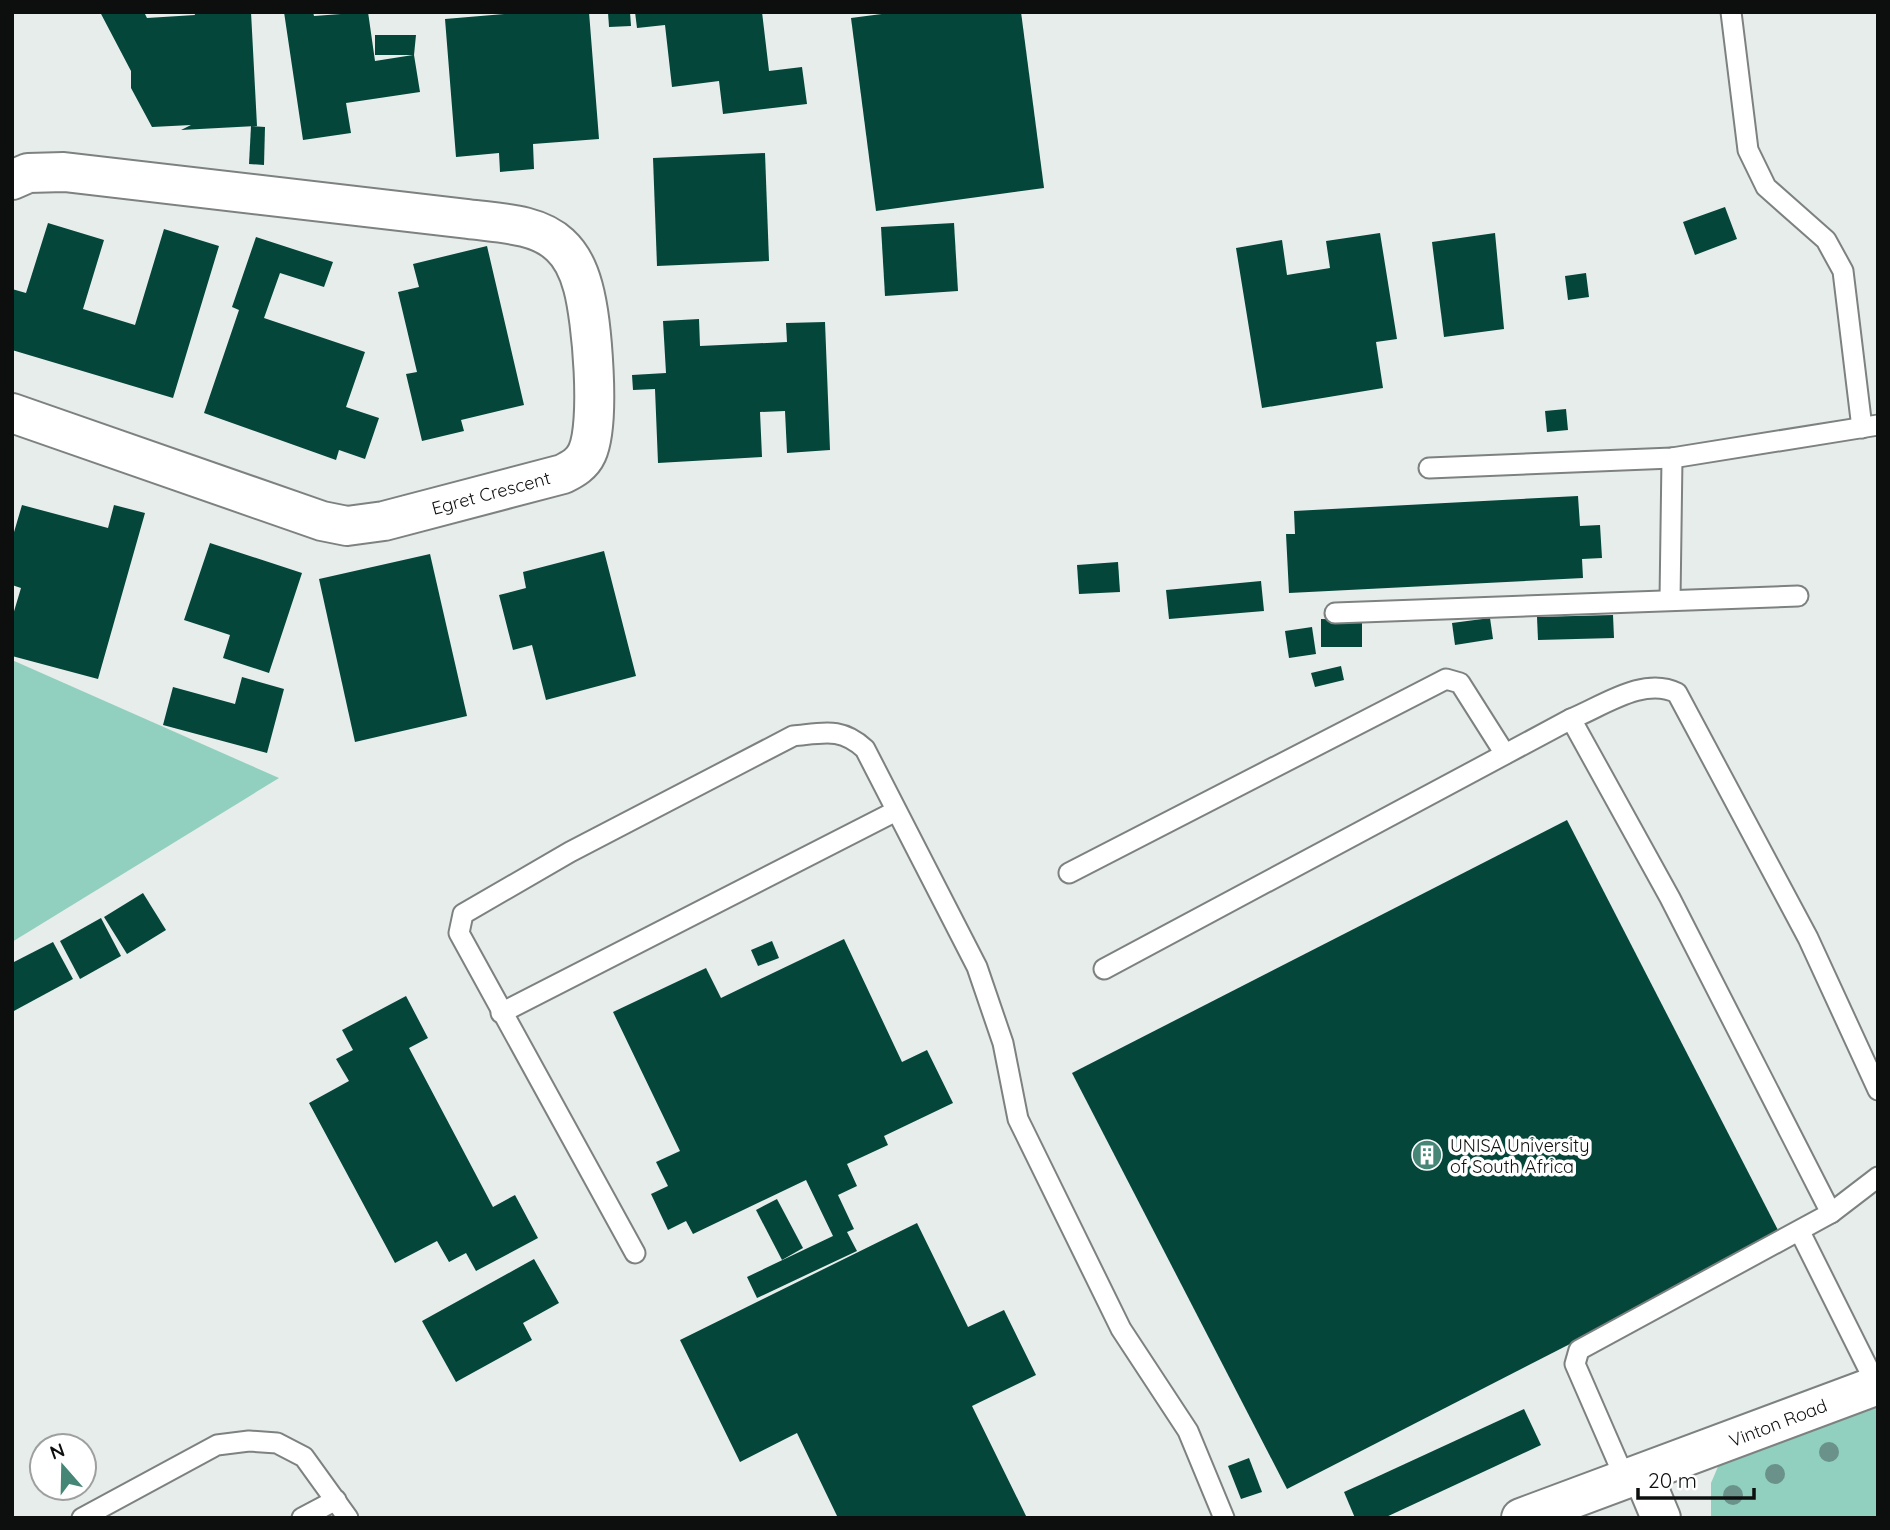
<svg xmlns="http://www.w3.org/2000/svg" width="1890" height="1530" font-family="Quicksand,sans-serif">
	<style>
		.green { fill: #91cfbe }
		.building { fill: #04463a }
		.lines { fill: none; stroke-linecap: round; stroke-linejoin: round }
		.lane-casing { stroke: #7d8280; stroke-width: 23 }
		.street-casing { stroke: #7d8280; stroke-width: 42 }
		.lane { stroke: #fff; stroke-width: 19 }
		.street { stroke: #fff; stroke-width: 38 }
		.tree { fill: #6a928b }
		.labels { text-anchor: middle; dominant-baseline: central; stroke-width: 7; stroke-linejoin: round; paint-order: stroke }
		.street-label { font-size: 18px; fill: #0d0f0e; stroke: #fff }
		.poi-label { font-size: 18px; fill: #0d0f0e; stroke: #fff; text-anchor: start }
	</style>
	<rect width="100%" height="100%" fill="#e7edeb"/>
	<g class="green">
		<polygon points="12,660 279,778 12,942"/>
		<polygon points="1878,1397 1878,1518 1711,1518 1711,1483 1720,1462"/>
	</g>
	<g class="building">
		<polygon points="100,12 144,12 147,18 195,15 194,12 251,12 257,126 181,130 191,125 152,127 131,88 131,71"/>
		<polygon points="284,12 313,12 314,16 368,12 375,61 413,55 375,55 375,35 416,35 414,55 420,92 346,103 351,133 303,140"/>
		<polygon points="527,12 589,12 599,139 533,144 534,169 500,172 499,153 456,157 445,19"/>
		<polygon points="608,12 630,12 631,26 609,27"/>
		<polygon points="635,12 762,12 769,71 802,67 807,104 723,114 719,81 672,87 665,25 637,28"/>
		<polygon points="897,12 1021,12 1044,188 876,211 851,18"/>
		<polygon points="251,126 265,127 264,165 249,164"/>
		<polygon points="765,153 769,261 657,266 653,158"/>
		<polygon points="1725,207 1737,239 1695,255 1683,222"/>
		<polygon points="48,223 104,240 83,309 135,325 164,229 219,246 173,398 12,350 12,289 26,293"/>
		<polygon points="954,223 958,291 885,296 881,227"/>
		<polygon points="1380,233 1397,339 1376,342 1383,388 1262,408 1236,248 1282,240 1287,275 1330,268 1326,241"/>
		<polygon points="1495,233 1504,329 1444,337 1432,242"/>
		<polygon points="256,237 333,262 324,287 280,273 264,318 365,352 346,407 379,418 365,459 339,450 336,460 204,413 239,310 232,307"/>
		<polygon points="487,246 524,405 461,420 464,431 422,441 406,374 417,372 398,292 419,287 413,264"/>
		<polygon points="1586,273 1589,297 1568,300 1565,276"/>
		<polygon points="699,319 700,346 787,342 786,323 825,322 830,450 787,453 785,411 760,412 762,457 658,463 655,389 633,390 632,375 666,373 663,321"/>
		<polygon points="1566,409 1568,430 1547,432 1545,411"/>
		<polygon points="1578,496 1580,526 1600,525 1602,558 1582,559 1583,578 1289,593 1286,534 1295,534 1294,511"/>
		<polygon points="22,505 108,528 114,505 145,513 98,679 12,656 12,618 21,588 12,585 12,539"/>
		<polygon points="210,543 302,573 269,673 223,658 230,635 184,620"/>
		<polygon points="604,551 636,676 546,700 532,645 513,650 499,595 526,588 523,572"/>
		<polygon points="430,554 467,716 355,742 319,579"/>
		<polygon points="1118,562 1120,592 1079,594 1077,565"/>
		<polygon points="1261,581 1264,611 1169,619 1166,590"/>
		<polygon points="1613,615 1614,638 1538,640 1537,617"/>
		<polygon points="1490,618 1493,639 1455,645 1452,623"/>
		<polygon points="1321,619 1362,620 1362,647 1321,647"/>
		<polygon points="1312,627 1316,654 1289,658 1285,631"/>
		<polygon points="1341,666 1344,680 1315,687 1311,673"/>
		<polygon points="242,677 284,689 267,753 163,725 173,687 235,704"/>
		<polygon points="1567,820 1781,1236 1287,1489 1072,1073"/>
		<polygon points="143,893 166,930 127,954 104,917"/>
		<polygon points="101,918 121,956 80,979 60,941"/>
		<polygon points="844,939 902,1062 927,1050 953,1103 884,1136 888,1145 847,1164 857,1186 838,1195 854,1229 847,1232 857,1251 757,1298 747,1277 833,1236 806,1180 693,1234 686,1221 668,1230 651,1194 668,1186 656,1162 680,1151 613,1012 706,968 721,998"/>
		<polygon points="772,941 779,958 758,966 751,950"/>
		<polygon points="53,942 73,979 12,1012 12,963"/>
		<polygon points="406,996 428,1038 409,1048 493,1207 515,1195 538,1238 476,1271 466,1253 449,1262 437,1241 395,1263 309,1103 349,1081 336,1059 353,1050 342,1030"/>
		<polygon points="777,1199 803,1248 782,1260 756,1210"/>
		<polygon points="917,1223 968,1327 1004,1310 1036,1375 972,1406 1027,1518 838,1518 797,1433 740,1462 680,1340"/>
		<polygon points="534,1259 559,1303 523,1323 532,1340 456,1382 422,1321"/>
		<polygon points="1524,1409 1541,1445 1384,1518 1355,1518 1344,1492"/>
		<polygon points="1249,1458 1262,1492 1241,1499 1228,1466"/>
	</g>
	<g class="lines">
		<g class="lane-casing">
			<g id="lane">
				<polyline points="1731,12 1748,150 1766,187 1826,240 1843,271 1862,428"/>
				<polyline points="1429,468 1672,458 1878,425"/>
				<polyline points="1670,600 1672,458"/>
				<polyline points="1335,613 1798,596"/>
				<path d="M1571,719c32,-13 73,-43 106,-26l131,245 70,152"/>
				<polyline points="1069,873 1446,679 1460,683 1505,754"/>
				<polyline points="1104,969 1571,719 1670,898 1831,1213 1579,1350 1575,1364 1626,1481"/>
				<polyline points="501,1013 896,811"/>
				<polyline points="1831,1213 1878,1177"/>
				<polyline points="1800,1232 1877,1386"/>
				<path d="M635,1253l-176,-320 4,-19 107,-62 223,-116c31,-3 48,-9 72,13l112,218 26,76 15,76 103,210 67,102 36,87"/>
				<polyline points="82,1518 217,1445 249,1441 277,1443 304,1457 348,1518"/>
				<polyline points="302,1518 336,1500"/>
			</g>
		</g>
		<g class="street-casing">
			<g id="street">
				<path d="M12,180l16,-7 36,-1 404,47c29,4 69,4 92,26 11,10 19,27 23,42 9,33 18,136 4,166 -5,11 -14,16 -24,21l-179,47 -37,5 -25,-5 -310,-108"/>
				<polyline points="1643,1475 1661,1518"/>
				<polyline points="1521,1518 1878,1385"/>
			</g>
		</g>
		<use href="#lane" class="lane"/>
		<use href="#street" class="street"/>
	</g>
	<g class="tree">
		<circle cx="1829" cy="1452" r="10"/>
		<circle cx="1775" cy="1474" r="10"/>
		<circle cx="1733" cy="1495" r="10"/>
	</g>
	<defs>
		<g id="building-disc" transform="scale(1.575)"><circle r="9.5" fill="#458676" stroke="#fff"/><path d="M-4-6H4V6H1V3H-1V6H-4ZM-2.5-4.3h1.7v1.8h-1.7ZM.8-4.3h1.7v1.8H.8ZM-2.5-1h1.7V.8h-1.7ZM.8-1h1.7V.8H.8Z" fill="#fff"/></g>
	</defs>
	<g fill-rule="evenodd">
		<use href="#building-disc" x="1427" y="1155"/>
	</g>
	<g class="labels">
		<g class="street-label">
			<text transform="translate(491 493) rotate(-15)">Egret Crescent</text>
			<text transform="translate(1778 1423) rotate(-21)">Vinton Road</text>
		</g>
		<g class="poi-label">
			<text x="1450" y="1145">UNISA University<tspan x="1450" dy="21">of South Africa</tspan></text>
		</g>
	</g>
	<rect width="1890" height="1530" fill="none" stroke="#0d0f0e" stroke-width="28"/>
	<g transform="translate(63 1467) rotate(340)"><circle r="33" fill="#ffffff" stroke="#9e9f9f" stroke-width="2"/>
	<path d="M0-5L12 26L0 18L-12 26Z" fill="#458676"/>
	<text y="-10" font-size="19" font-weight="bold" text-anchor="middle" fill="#0d0f0e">N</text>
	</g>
	<path d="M1638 1488v10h116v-10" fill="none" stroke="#0d0f0e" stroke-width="3.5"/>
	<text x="1648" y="1488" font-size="21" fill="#0d0f0e" stroke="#ffffff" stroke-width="5" paint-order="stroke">20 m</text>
</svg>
